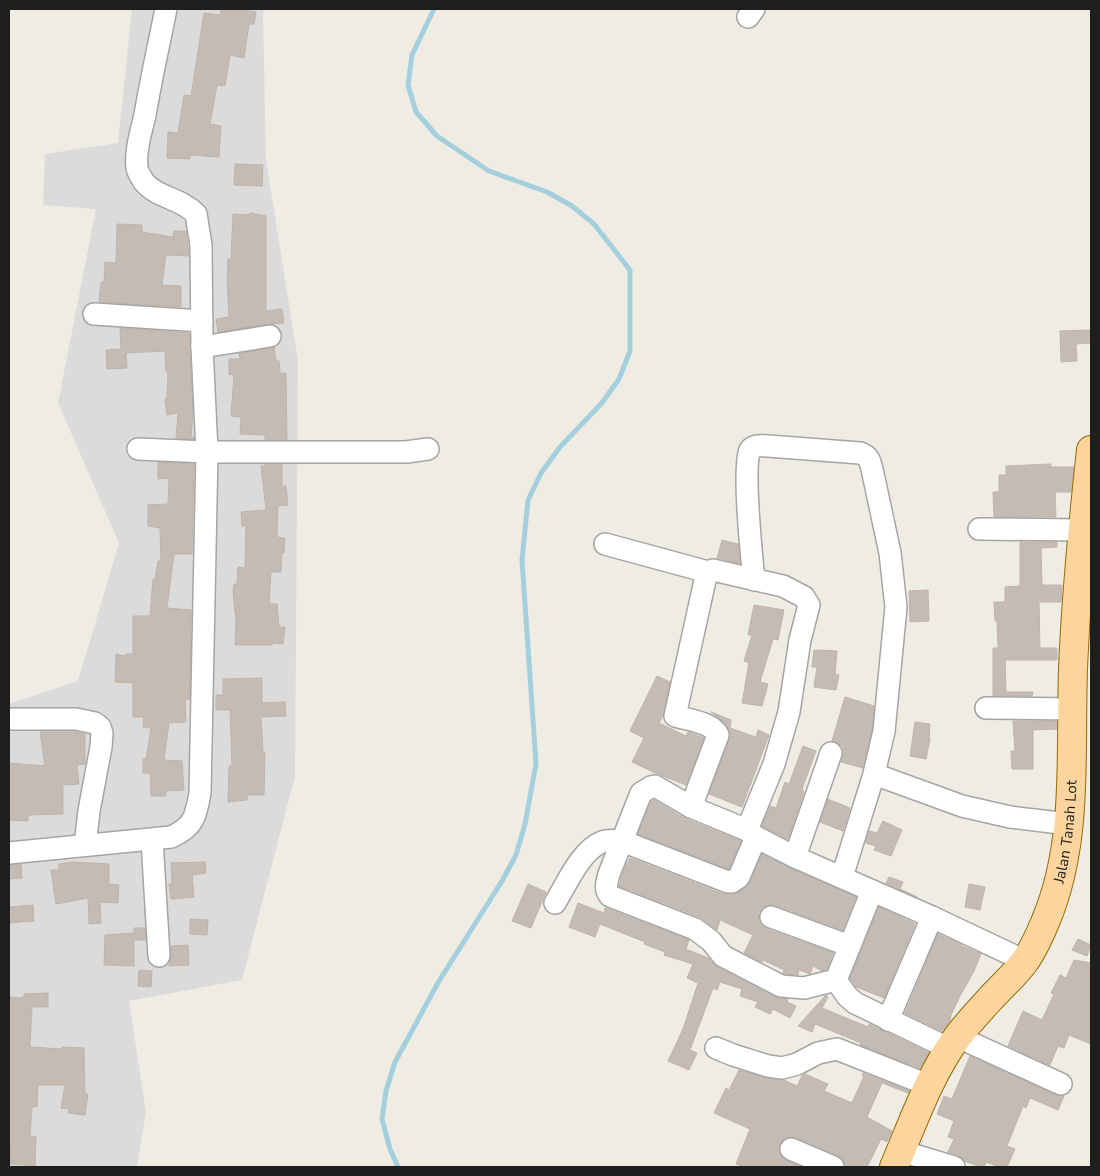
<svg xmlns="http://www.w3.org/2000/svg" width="1100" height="1176" font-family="'Nunito Sans',sans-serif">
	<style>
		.residential { fill: #dcdbdb }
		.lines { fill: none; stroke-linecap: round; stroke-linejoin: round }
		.stream { stroke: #a5cfdd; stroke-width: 5 }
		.building { fill: #c4bbb4; stroke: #c1b3a7 }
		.minor-casing { stroke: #a5a5a5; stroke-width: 24 }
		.major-casing { stroke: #976901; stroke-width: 30 }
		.minor { stroke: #fff; stroke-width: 21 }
		.major { stroke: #fbd59d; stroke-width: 28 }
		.labels { text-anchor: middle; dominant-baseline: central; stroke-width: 4.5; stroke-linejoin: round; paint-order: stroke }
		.street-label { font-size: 15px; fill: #1e1e1e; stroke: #fff }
	</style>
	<rect width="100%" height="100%" fill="#efece4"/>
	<polygon class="residential" points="132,9 266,9 263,13 266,160 298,361 295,776 242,980 129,1001 146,1112 137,1167 9,1167 9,704 78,681 119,543 58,403 96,209 43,205 45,154 118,143"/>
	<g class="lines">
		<polyline class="stream" points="398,1167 390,1149 382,1119 386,1091 395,1062 439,981 502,881 516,855 525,824 536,764 522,560 528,500 541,473 560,447 601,404 619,379 630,351 630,270 594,224 572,206 547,192 489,171 437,136 416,112 408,85 412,55 434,9"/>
	</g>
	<g class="building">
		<polygon points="221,9 235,9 256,12 254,24 249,24 244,58 230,55 225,86 217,85 210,124 221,126 219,157 190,155 190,159 167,158 168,132 178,133 184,95 191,96 204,13 220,15"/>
		<polygon points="235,164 263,165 262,186 234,185"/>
		<polygon points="250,213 266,216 266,311 282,309 284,323 268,324 218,332 216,319 229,317 227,280 228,259 231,259 233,214 250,215"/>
		<polygon points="117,224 142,225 142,232 173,237 174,231 186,231 189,256 166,255 162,285 181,286 181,307 99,302 101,282 104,282 105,262 116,263"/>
		<polygon points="120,328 189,333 193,413 191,437 194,437 194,439 176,438 178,413 167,415 165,399 167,399 168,372 166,372 165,351 126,353 127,368 107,369 106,350 121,349"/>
		<polygon points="1091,330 1091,343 1076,344 1077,361 1061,362 1060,331"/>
		<polygon points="274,347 276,361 279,361 280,373 286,373 287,440 265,440 265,435 240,434 241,417 231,416 234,374 229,375 229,359 240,359 239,354"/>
		<polygon points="158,462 194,464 192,554 174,554 167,608 191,610 190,695 189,700 185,699 186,722 169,723 164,760 182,761 184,790 166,791 166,796 151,796 150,773 143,773 143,759 146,759 151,728 143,727 144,717 133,717 133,683 115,682 116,654 126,656 126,654 133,654 133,616 150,616 153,579 155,580 158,561 161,561 160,528 148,526 148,505 168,504 169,478 158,479"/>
		<polygon points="265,464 282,464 282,486 286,486 288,505 278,506 277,537 285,538 284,553 282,553 281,572 271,572 269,604 277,604 279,627 285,627 283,644 273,643 272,645 235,645 236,622 233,591 234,584 237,584 238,567 245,568 246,526 242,526 241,512 266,510 261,466 265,466"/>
		<polygon points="1051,464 1051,467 1074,467 1071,492 1055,492 1056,517 994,517 993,492 999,492 999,475 1006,475 1006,466"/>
		<polygon points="722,540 738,544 740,563 717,558"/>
		<polygon points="1020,542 1057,542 1057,547 1041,548 1042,585 1062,585 1061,602 1039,602 1040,648 1057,648 1057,660 1005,660 1006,692 1033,692 1032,696 993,696 993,648 998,648 997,621 995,621 994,602 1005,602 1005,587 1020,586"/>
		<polygon points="928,590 929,621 910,622 909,591"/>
		<polygon points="754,605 784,610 778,640 773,639 760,682 768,684 762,706 742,703 749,663 744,661 752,635 748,635"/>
		<polygon points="814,650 837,651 835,674 839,675 836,690 814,687 817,667 812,667"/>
		<polygon points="657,676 670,682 663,716 659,723 686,736 688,732 704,738 686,785 653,772 632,762 644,738 630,731"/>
		<polygon points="262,678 262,703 285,702 286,716 261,717 263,752 265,752 264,795 248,795 247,800 228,802 229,766 232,766 230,710 216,710 216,695 223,695 223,679"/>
		<polygon points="845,697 874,706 872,729 863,768 841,762 843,757 843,746 832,741"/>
		<polygon points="711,712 731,720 730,728 756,737 758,730 769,735 742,807 709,794 730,734 725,723"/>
		<polygon points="1013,721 1056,721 1057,729 1033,730 1033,769 1012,769 1011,751 1015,751"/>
		<polygon points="915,722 930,724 929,739 930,739 926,759 910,756"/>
		<polygon points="40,732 75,732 85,734 85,764 77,765 79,784 63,785 63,814 28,815 28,821 9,820 9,763 45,766"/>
		<polygon points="803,746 816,751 802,789 804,792 788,839 762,826 770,806 776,808 785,782 789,784"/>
		<polygon points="828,799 850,808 843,831 820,822"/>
		<polygon points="654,800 686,819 741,841 729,869 638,834 651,802"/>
		<polygon points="883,821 902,830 891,856 874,850 876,846 866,843 869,831 877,833"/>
		<polygon points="762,854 790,868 856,897 843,930 775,905 768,905 763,907 759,912 759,920 761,925 766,929 833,953 827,969 822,971 813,966 810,974 799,970 798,975 785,974 783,973 784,970 763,960 762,962 744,953 753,935 720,920 717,930 700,917 619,886 623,872 630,858 723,894 733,894 739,892 750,882"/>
		<polygon points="72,862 109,864 109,884 119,885 118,903 100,902 101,923 89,924 88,898 56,904 51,870 59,870 59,864"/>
		<polygon points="205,862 206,873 192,875 194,897 171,899 169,884 172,884 171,863"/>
		<polygon points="21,864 22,878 9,879 9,865"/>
		<polygon points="889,877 903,882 900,889 917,897 886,883"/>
		<polygon points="528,884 546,892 531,928 512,921"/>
		<polygon points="969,884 985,887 980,910 965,907"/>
		<polygon points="578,903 604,913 605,908 689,940 686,949 708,958 717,967 775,997 788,999 787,1002 796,1006 790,1018 773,1009 770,1014 755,1007 758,1002 740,996 742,989 720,982 717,990 713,988 690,1050 697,1053 689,1070 668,1061 683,1029 698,983 687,978 693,964 664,955 665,952 644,944 645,942 600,924 595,937 569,927"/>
		<polygon points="33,905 34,921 9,923 9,907"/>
		<polygon points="879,907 915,924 884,998 856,987 850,978"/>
		<polygon points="190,919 208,920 207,935 190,934"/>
		<polygon points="134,928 145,928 146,940 134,940 134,966 104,965 105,935 134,933"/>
		<polygon points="938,934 962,945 962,946 981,954 974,971 960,996 950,1017 951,1017 950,1021 942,1031 905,1013"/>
		<polygon points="1078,939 1091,945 1087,956 1072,950"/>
		<polygon points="188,945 189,965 169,966 171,956 171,946"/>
		<polygon points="1074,960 1091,963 1091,1044 1069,1035 1064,1048 1058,1046 1050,1065 1008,1046 1023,1011 1042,1020 1054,994 1051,993 1060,975 1066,978"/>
		<polygon points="139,970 152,971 151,987 138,986"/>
		<polygon points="48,993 48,1007 32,1007 30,1047 62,1049 62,1047 84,1048 85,1093 88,1094 85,1115 68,1113 69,1109 61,1108 65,1085 38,1085 37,1107 32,1107 30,1136 36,1137 35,1166 10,1164 11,1134 9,1134 9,997 24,998 24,994"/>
		<polygon points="826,995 828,997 822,1008 868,1027 869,1024 929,1053 920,1068 860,1045 861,1043 815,1024 812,1032 798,1026"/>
		<polygon points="970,1056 1056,1095 1064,1096 1058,1110 1030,1098 1026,1108 1023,1106 1007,1146 1015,1149 1007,1167 1000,1167 986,1162 984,1167 981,1167 964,1161 958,1155 948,1152 954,1139 948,1137 954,1121 937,1114 944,1096 952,1099"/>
		<polygon points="739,1070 766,1078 784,1080 797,1086 802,1076 805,1074 828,1084 824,1091 852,1103 864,1076 862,1075 863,1073 909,1091 908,1093 882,1083 867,1117 892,1131 887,1142 881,1139 867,1167 845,1167 843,1160 838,1156 796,1138 790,1137 784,1139 780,1144 779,1151 781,1156 786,1160 802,1167 745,1167 736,1164 750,1129 714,1113 726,1088 729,1090"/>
	</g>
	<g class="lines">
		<g class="minor-casing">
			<g id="minor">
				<polyline points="748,17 754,9"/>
				<polyline points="94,314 202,321"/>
				<polyline points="202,347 270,336"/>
				<polyline points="138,449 207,452 406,452 428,449"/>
				<polyline points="979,529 1083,530"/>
				<polyline points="605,544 708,572"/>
				<path d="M754,580c-2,-19 -12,-118 -4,-130 4,-6 12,-4 18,-4l92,7c9,3 10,8 12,16l18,84 6,54 -12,124 -10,43 -32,103"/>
				<polyline points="986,708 1072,709"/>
				<polyline points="9,719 76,719 95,723 100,727 102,733 101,747 89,811 85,845"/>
				<polyline points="874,774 962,806 1010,817 1068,824"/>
				<path d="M691,807l27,-72c-6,-13 -30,-15 -43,-19l31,-140 2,-4 5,-2 70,16 21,11 5,8 -9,35 -11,72 -15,52 -27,66"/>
				<polyline points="152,840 159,956"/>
				<path d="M9,853l162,-16c23,-10 25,-21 29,-44l7,-341 -5,-105 -1,-102 -5,-31c-15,-16 -39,-16 -52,-32 -3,-5 -6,-9 -7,-14 -2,-17 4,-36 8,-53 6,-36 14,-71 21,-106"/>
				<polyline points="795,857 831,753"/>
				<path d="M555,903c11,-18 26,-53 47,-61 6,-3 14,-1 20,-1l106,41h4l7,-5 17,-40"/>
				<polyline points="771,917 850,946"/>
				<path d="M836,980l-32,8 -23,-2 -58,-30 -12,-15 -16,-12 -85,-33c-6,-7 -3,-14 -1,-22l32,-81 10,-6 4,-1 36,21 56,23 9,7 39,20 137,60 93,44"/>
				<polyline points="836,980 847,996 855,1003 950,1049"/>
				<polyline points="836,980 872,891"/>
				<polyline points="888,1020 932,917"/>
				<polyline points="958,1037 1061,1084"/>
				<polyline points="716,1048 733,1055 768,1066 782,1068 797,1064 818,1053 837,1049 928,1085"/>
				<polyline points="791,1149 833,1167"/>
				<polyline points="901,1151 954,1167"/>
			</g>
		</g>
		<g class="major-casing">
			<g id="major">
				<path id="s1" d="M894,1167c19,-44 35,-92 64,-131 10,-13 22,-26 33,-38 11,-12 24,-23 34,-37 9,-12 15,-27 21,-41 33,-79 24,-167 27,-251 3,-73 10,-146 18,-219"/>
			</g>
		</g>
		<use href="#minor" class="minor"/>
		<use href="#major" class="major"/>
	</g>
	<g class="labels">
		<g class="street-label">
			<text stroke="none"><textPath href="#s1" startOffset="384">Jalan Tanah Lot</textPath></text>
		</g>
	</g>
	<rect width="1100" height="1176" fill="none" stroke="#1e1e1e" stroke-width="20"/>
</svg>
